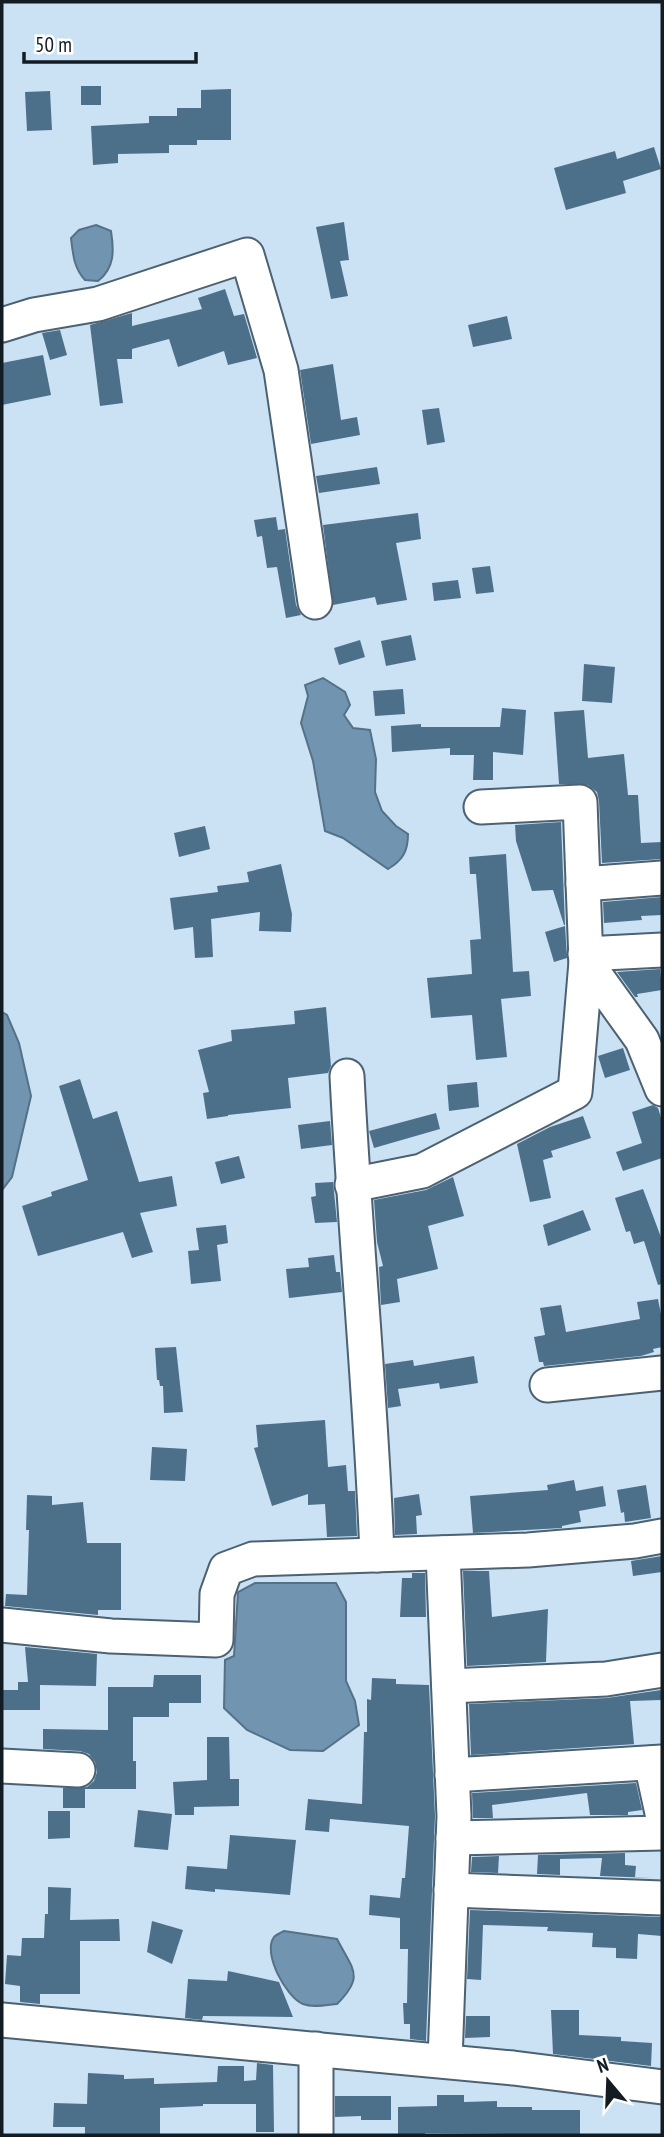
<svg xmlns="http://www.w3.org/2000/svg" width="664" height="2137" font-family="'PT Sans Narrow',sans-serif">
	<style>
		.water { fill: #7195b1; stroke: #557186; stroke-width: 2 }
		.building { fill: #4d708a }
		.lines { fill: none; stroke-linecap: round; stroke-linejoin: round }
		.minor-casing { stroke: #4c6171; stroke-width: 37 }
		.minor { stroke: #fff; stroke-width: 33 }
	</style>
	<rect width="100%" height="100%" fill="#cbe2f5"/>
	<g class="water">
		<path d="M96,225l15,6c3,19 4,37 -13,50l-13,-1c-11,-12 -12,-25 -14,-42l8,-8z"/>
		<path d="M323,678l22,14 5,13 -6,10 9,13 17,2 6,29 -1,33 7,19 14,15 12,8c0,17 -5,26 -20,35l-45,-31 -18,-7 -12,-70 -12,-38 7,-27 -3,-11z"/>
		<polygon points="2,1012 7,1015 19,1043 31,1096 12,1177 2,1190"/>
		<polygon points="255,1583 336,1583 346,1602 346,1681 355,1701 359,1725 323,1751 290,1750 247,1730 224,1708 225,1660 234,1656 238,1592"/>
		<path d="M284,1931l53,8c16,31 28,37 0,65 -11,1 -24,4 -34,0 -17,-7 -41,-51 -29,-67 2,-2 8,-5 10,-6z"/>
	</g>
	<g class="building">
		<rect x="81" y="86" width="20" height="19"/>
		<polygon points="231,89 231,140 197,140 197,145 169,145 169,153 118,154 118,163 93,165 91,126 149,123 149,116 177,116 177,108 201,108 201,90"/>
		<polygon points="50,91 52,130 27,131 25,92"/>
		<polygon points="654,147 661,169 623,181 626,193 566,210 554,168 615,151 617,159"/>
		<polygon points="344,222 349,260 340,261 348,296 331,299 316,227"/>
		<polygon points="225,289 234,316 244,314 257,358 228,365 224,351 178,367 169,339 132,349 132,359 117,359 123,403 100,406 90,325 132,313 132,326 202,309 198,298"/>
		<polygon points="507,316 512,339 473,347 468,325"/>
		<polygon points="60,330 67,355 50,360 42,333"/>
		<polygon points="43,355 51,395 2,405 2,363"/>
		<polygon points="333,364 341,420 357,417 360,435 311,444 300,370"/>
		<polygon points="439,408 445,442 427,445 422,410"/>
		<polygon points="377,467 380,484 319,493 316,476"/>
		<polygon points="418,513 421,539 396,543 407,600 377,605 375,597 333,605 323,525"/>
		<polygon points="276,517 278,530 285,529 296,605 301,615 286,618 277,567 267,568 262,536 257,537 254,520"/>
		<polygon points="490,566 494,592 476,594 472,568"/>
		<polygon points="458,580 461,598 434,601 432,583"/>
		<polygon points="411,635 416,660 386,666 381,641"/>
		<polygon points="360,640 365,657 339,665 334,648"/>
		<polygon points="584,664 615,667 612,703 582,701"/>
		<polygon points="403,689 405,714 375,716 373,691"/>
		<polygon points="502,708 526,710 523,755 493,752 493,780 473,780 474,755 450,755 450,748 392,752 391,726 421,724 421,727 500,727"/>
		<polygon points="584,710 588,758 624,754 628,795 638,795 641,843 662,842 662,859 602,863 599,801 597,792 588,785 559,784 554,712"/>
		<polygon points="561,822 565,925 564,925 553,890 532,891 516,841 515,825"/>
		<polygon points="205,826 210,849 179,857 174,833"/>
		<polygon points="506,854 513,972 529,971 531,996 501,999 507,1057 476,1060 472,1015 431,1018 427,978 472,974 470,940 481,939 476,874 470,874 469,857"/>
		<polygon points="281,864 292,914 291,932 259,931 260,912 211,919 213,957 195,958 193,927 174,930 170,898 218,892 217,886 249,882 247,872"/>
		<polygon points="662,897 662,915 641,916 642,920 604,923 603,902"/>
		<polygon points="565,926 567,958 554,962 545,932"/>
		<polygon points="660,969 662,990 637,994 638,997 635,997 617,972"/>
		<polygon points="326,1007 331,1066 328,1073 288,1078 291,1108 228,1115 228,1116 207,1119 203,1093 209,1092 198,1050 232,1041 231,1030 295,1024 294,1011"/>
		<polygon points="623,1048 630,1070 605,1078 598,1056"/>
		<polygon points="80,1079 93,1119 117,1111 139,1182 172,1176 177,1206 140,1213 153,1252 132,1258 123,1232 38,1256 22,1206 52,1196 51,1192 88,1180 59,1086"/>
		<polygon points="477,1082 479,1107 449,1111 447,1085"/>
		<polygon points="653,1105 658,1108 662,1121 662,1158 623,1171 616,1152 642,1143 632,1112"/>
		<polygon points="436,1113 440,1129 374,1148 369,1131"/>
		<polygon points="583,1116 591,1138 551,1151 553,1157 543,1160 551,1198 530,1202 517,1144 550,1127"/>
		<polygon points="330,1121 332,1145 301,1149 298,1125"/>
		<polygon points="239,1156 245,1178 221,1184 215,1162"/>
		<polygon points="453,1177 464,1216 428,1226 438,1269 397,1279 400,1302 381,1305 379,1267 383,1266 377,1242 374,1200 426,1190"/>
		<polygon points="333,1182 337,1222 315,1223 311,1197 316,1196 315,1183"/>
		<polygon points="643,1189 662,1240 662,1284 658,1285 644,1241 634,1244 630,1231 626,1232 615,1198"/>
		<polygon points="583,1210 591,1230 548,1246 543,1225"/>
		<polygon points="226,1225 228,1243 217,1245 221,1281 191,1284 188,1251 199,1250 196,1228"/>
		<polygon points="334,1255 336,1272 340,1272 342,1292 289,1298 286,1269 309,1267 308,1258"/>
		<polygon points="658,1299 662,1320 662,1347 653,1349 654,1352 641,1356 544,1366 543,1362 539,1362 534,1337 545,1335 540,1308 561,1305 566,1332 640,1319 637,1302"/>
		<polygon points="176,1347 183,1412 164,1413 163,1386 160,1386 159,1380 157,1380 155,1348"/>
		<polygon points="474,1356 478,1383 440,1389 439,1383 398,1389 401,1406 388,1408 385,1364 413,1360 414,1366"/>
		<polygon points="325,1420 328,1467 346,1465 348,1491 355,1491 357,1536 327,1537 325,1504 308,1505 308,1494 272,1506 254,1448 258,1447 256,1425"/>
		<polygon points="152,1447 187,1449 185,1481 150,1480"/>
		<polygon points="574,1480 576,1491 603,1486 606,1506 579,1511 581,1522 562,1526 562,1528 473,1533 470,1496 548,1490 547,1485"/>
		<polygon points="646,1485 651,1518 625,1522 624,1512 621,1513 617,1490"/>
		<polygon points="419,1494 422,1515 416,1516 417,1534 395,1535 394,1498"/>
		<polygon points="27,1495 52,1496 52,1505 83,1502 87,1543 121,1543 121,1610 98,1610 98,1615 5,1606 6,1594 27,1595 29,1530 26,1530"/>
		<polygon points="662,1556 662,1572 633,1576 631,1561"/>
		<polygon points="463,1571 489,1571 492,1617 548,1609 546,1662 467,1666"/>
		<polygon points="412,1573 425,1573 426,1617 400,1617 402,1578 412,1578"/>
		<polygon points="25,1647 97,1654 96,1686 40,1685 40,1710 2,1710 2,1690 18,1690 18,1682 28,1682"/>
		<polygon points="154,1675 201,1675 201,1703 169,1703 169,1717 133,1717 133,1761 136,1761 136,1789 85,1789 85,1808 63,1808 63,1788 87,1787 94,1781 97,1772 95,1762 89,1754 80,1751 43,1749 43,1729 108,1730 108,1687 153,1687"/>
		<polygon points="372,1678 396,1679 396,1684 429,1685 435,1816 426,2041 410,2039 410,2024 404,2024 403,2003 407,2003 408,1949 400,1949 400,1918 369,1915 370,1895 400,1898 402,1878 405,1878 409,1826 330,1819 329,1832 305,1830 308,1799 362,1804 364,1732 367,1732 367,1699 371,1700"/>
		<polygon points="661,1690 661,1700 630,1701 634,1744 636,1744 471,1755 469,1704 607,1698"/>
		<polygon points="207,1737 229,1737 230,1779 239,1779 239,1806 194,1807 194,1815 175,1815 173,1782 207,1780"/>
		<polygon points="636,1783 642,1810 628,1812 628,1815 590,1815 587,1793 492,1805 493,1818 473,1818 472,1793"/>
		<polygon points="138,1810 172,1814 168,1850 134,1847"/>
		<polygon points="48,1811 70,1811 70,1838 48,1839"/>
		<polygon points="230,1835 296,1840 290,1895 215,1889 215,1892 185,1889 187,1866 227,1869"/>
		<polygon points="625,1853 625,1865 636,1866 635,1877 654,1878 600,1876 602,1858 560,1859 560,1875 537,1874 538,1855"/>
		<polygon points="499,1856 498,1873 471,1872 472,1857"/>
		<polygon points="48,1887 71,1888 70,1920 119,1919 120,1941 80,1941 80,1994 40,1994 40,2004 20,2002 20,1986 5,1984 7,1955 21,1956 22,1938 44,1938 45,1914 48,1914"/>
		<polygon points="470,1910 662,1917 662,1936 638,1934 637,1959 616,1958 616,1948 592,1947 593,1933 547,1931 548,1927 483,1925 481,1980 467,1979"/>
		<polygon points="152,1921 183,1930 172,1964 147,1952"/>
		<polygon points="228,1971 279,1982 293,2017 203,2016 202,2020 185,2018 188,1979 227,1981"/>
		<polygon points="551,2010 579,2010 579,2035 621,2037 621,2041 652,2043 651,2066 553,2054"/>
		<polygon points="466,2016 490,2016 490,2037 465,2038"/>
		<polygon points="257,2063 273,2065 274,2132 256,2132 256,2104 203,2104 203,2106 160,2108 160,2135 85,2134 85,2127 53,2127 54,2103 87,2104 88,2073 124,2075 124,2079 154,2078 154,2084 217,2082 218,2066 244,2066 244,2081 256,2080"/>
		<polygon points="437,2095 464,2095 464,2102 497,2101 497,2107 532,2107 532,2110 580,2110 580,2135 425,2133 425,2135 398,2135 398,2107 437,2106"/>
		<polygon points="335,2096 391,2096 391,2120 361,2120 361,2116 335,2117"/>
	</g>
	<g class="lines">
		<g class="minor-casing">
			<g id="minor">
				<polyline points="2,325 34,315 98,304 247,255 281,370 315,602"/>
				<polyline points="481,807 580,802 586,962"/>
				<polyline points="583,884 662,878"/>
				<polyline points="585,954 662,950"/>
				<path d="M347,1076c8,160 24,319 30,479"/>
				<polyline points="352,1185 422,1171 575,1092 586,962 642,1040 662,1089"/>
				<polyline points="547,1385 662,1373"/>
				<polyline points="443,1553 454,1816 445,2061"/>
				<polyline points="2,1625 111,1636 216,1640 217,1594 226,1569 253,1559 528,1550 635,1541 662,1536"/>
				<polyline points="449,1686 606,1679 662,1670"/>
				<polyline points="651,1763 662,1813"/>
				<polyline points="2,1766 78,1770"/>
				<polyline points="452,1775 662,1762"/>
				<polyline points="453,1838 662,1833"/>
				<polyline points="451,1890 662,1898"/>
				<polyline points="2,2020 513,2068 662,2087"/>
				<polyline points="316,2049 316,2135"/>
			</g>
		</g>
		<use href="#minor" class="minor"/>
	</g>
	<rect width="664" height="2137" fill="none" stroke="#141c23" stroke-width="7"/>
	<g transform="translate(608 2081) rotate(341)" stroke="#ffffff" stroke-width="5" paint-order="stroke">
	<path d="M0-5L12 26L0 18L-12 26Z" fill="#141c23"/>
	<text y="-10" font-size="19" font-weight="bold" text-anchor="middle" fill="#141c23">N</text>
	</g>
	<path d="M24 52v10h172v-10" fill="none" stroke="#141c23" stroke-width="3.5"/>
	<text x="35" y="52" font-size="21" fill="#141c23" stroke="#ffffff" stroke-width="5" paint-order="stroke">50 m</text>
</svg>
